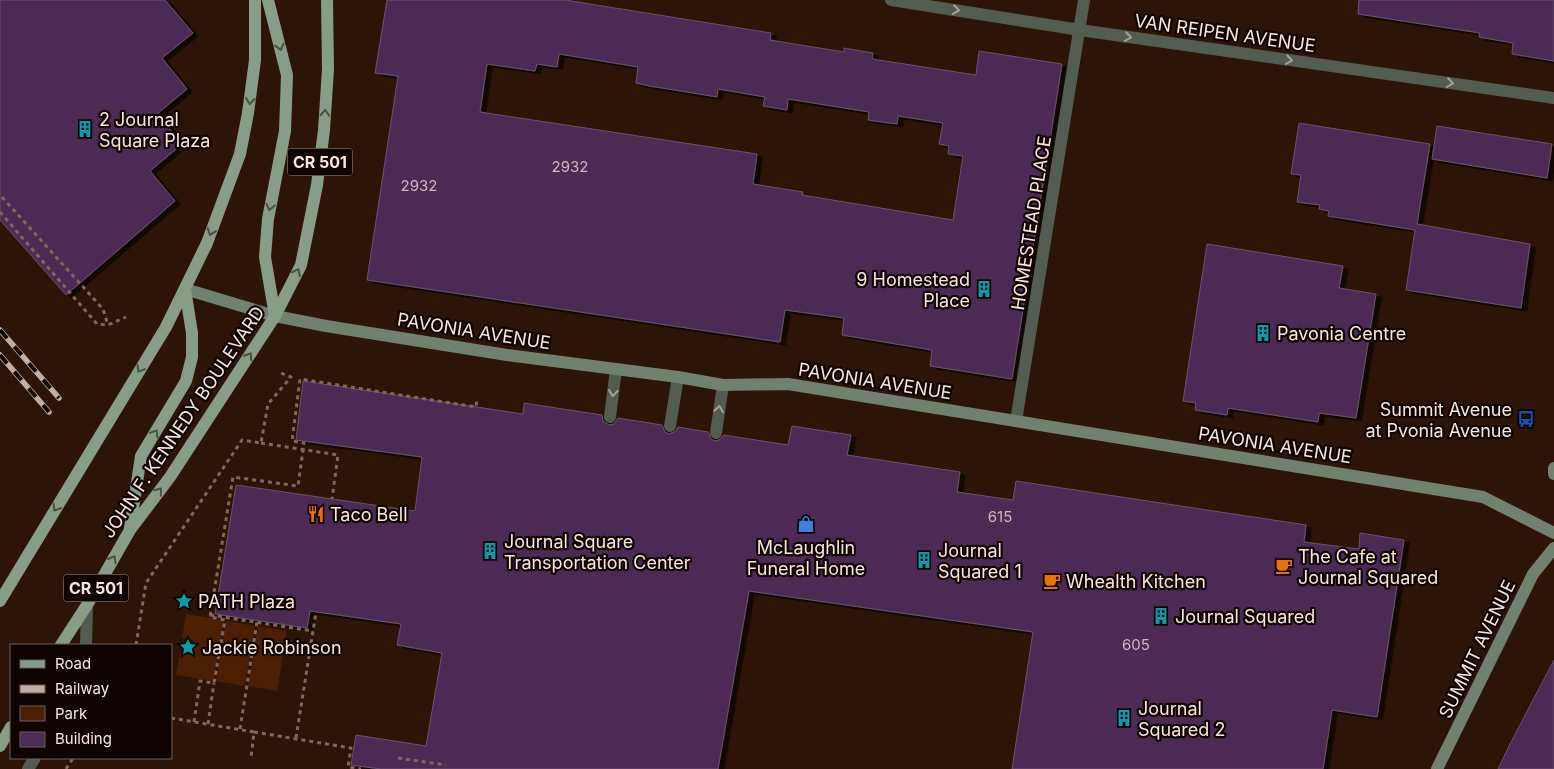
<svg xmlns="http://www.w3.org/2000/svg" width="1554" height="769" font-family="Inter,sans-serif">
	<style>
		.green { fill: #4c1e02 }
		.building { fill: #4d2b54; stroke: #68536c; fill-rule: evenodd; filter: url(#shadow) }
		.lines { fill: none; stroke-linecap: round; stroke-linejoin: round }
		.path { stroke: #80685c; stroke-width: 3; stroke-dasharray: 4 4; stroke-linecap: butt }
		.lane { stroke: #525c51; stroke-width: 12 }
		.street { stroke: #525c51; stroke-width: 12 }
		.secondary { stroke: #70816f; stroke-width: 12 }
		.primary { stroke: #879d87; stroke-width: 12 }
		.rail-casing { stroke: #c2ada2; stroke-width: 5.5 }
		.rail { stroke: #0e0402; stroke-width: 4; stroke-dasharray: 11; stroke-linecap: butt }
		.oneway { stroke: #a6a197 }
		.oneway2 { stroke: #4a5044 }
		.labels { text-anchor: middle; dominant-baseline: central; stroke-width: 4.5; stroke-linejoin: round; paint-order: stroke }
		.number-label { font-size: 15px; fill: #cfb7bb }
		.shield { fill: #0e0402; stroke: #b3a29b; stroke-width: 1 }
		.shield-label { font-size: 16px; font-weight: bold; fill: #fae6dd }
		.street-label { font-size: 18px; fill: #fae6dd; stroke: #0e0402 }
		.poi-label { font-size: 18px; fill: #fae6dd; stroke: #0e0402; text-anchor: start }
	</style>
	<defs>
		<filter id="shadow"><feDropShadow dx="5.5" dy="3" stdDeviation="0" flood-color="#0009"/></filter>
	</defs>
	<rect width="100%" height="100%" fill="#2e1406"/>
	<g class="green">
		<polygon points="186,614 224,620 214,681 176,675 180,652 192,653 194,640 182,638"/>
		<polygon points="226,621 255,626 245,686 216,681"/>
		<polygon points="258,626 287,631 277,691 248,686"/>
	</g>
	<g class="building">
		<polygon points="0,0 165,0 193,33 162,58 187,89 157,114 182,144 150,171 175,201 66,295 0,220"/>
		<path d="M387,0h178l206,33 -1,7 74,12v-4l29,5 -1,6 104,16 3,-24 83,13 -50,315 -82,-13 2,-16 -90,-15 2,-17 -59,-8 -5,32 -413,-62 31,-204 -23,-3zM559,54l79,13 -2,16 14,3 67,11 1,-8 47,8 -2,9 24,4 1,-11 81,13 -1,8 29,4 1,-8 45,7 -4,21 10,2 -1,8 15,2 -10,64 -151,-25 1,-3 -50,-8 4,-30 -277,-42 7,-48 48,7 2,-7 20,3z"/>
		<polygon points="1359,0 1554,0 1554,61 1512,54 1513,43 1479,37 1480,33 1358,14"/>
		<polygon points="1299,123 1430,144 1417,224 1530,244 1521,308 1406,290 1415,230 1328,216 1329,211 1319,209 1320,205 1297,202 1301,175 1291,174"/>
		<polygon points="1437,126 1552,144 1547,178 1432,159"/>
		<polygon points="1207,244 1343,266 1339,288 1376,294 1356,418 1319,413 1318,422 1228,408 1227,415 1195,410 1196,403 1183,401"/>
		<polygon points="303,381 523,414 524,403 602,415 603,421 609,425 614,424 618,418 662,425 665,432 669,434 676,431 678,427 708,432 711,439 715,441 719,440 724,435 788,445 792,426 851,435 847,455 960,472 957,492 1013,500 1016,481 1306,525 1304,542 1359,549 1360,533 1404,540 1377,717 1332,710 1323,769 1012,769 1033,632 749,591 718,769 381,769 351,765 356,735 426,746 442,653 397,645 401,624 310,611 307,628 215,614 236,485 415,511 422,457 296,440"/>
		<polygon points="1554,660 1554,769 1498,769 1510,744"/>
	</g>
	<g class="lines">
		<g class="path">
			<polyline points="2,197 103,309 108,325"/>
			<polyline points="0,212 97,324 108,325 126,317"/>
			<polyline points="261,443 338,455 332,499"/>
			<polyline points="210,615 313,631"/>
			<polyline points="136,645 146,583 242,440 261,443 268,404 291,377 281,373"/>
			<polyline points="171,718 254,732 251,758"/>
			<polyline points="194,722 200,681 214,683 225,620 210,617 233,477 298,486 304,443 292,441 300,379 476,407 477,398"/>
			<polyline points="208,724 214,683"/>
			<polyline points="240,729 257,622"/>
			<polyline points="254,732 351,748 348,767 361,769"/>
			<polyline points="296,738 316,612"/>
			<polyline points="398,758 446,765"/>
			<polyline points="66,769 73,758"/>
		</g>
		<g class="lane">
			<polyline points="610,417 616,369"/>
			<polyline points="670,426 678,377"/>
			<polyline points="716,433 723,385"/>
			<polyline points="86,645 87,605"/>
			<polyline points="28,769 35,758"/>
		</g>
		<g class="street">
			<polyline points="891,0 1080,30 1554,98"/>
			<polyline points="1016,421 1084,0"/>
		</g>
		<g class="secondary">
			<polyline points="185,289 275,316 326,326 507,355 678,377 723,385 788,384 1483,497 1554,533"/>
			<polyline points="1554,468 1554,474"/>
			<polyline points="1437,769 1533,574 1554,548"/>
		</g>
		<g class="primary">
			<polyline points="268,0 287,75 285,131 268,219 265,257 275,316"/>
			<polyline points="130,528 141,456 186,381 192,357 192,333 185,289"/>
			<polyline points="0,601 166,327 207,243 240,154 248,113 255,60 255,0"/>
			<polyline points="61,645 87,605 130,530 170,477 275,316 301,265 317,185 324,130 328,69 327,0"/>
			<polyline points="0,746 11,727"/>
		</g>
		<g class="rail-casing">
			<g id="rail">
				<polyline points="0,330 59,398"/>
				<polyline points="0,355 49,412"/>
			</g>
		</g>
		<use href="#rail" class="rail"/>
	</g>
	<defs><path id="oneway-chevron" d="M-2-3.5L2.5 0L-2 3.5" fill="none" stroke-width="1.6" stroke-linecap="round" stroke-linejoin="round" transform="scale(1.25)"/></defs>
	<g class="oneway">
		<use href="#oneway-chevron" transform="translate(956 10) rotate(9)"/>
		<use href="#oneway-chevron" transform="translate(1128 37) rotate(8)"/>
		<use href="#oneway-chevron" transform="translate(1289 60) rotate(8)"/>
		<use href="#oneway-chevron" transform="translate(1450 83) rotate(8)"/>
		<use href="#oneway-chevron" transform="translate(613 393) rotate(97)"/>
		<use href="#oneway-chevron" transform="translate(719 409) rotate(-81)"/>
	</g>
	<g class="oneway2">
		<use href="#oneway-chevron" transform="translate(280 47) rotate(76)"/>
		<use href="#oneway-chevron" transform="translate(250 101) rotate(97)"/>
		<use href="#oneway-chevron" transform="translate(325 113) rotate(-87)"/>
		<use href="#oneway-chevron" transform="translate(270 207) rotate(102)"/>
		<use href="#oneway-chevron" transform="translate(211 232) rotate(110)"/>
		<use href="#oneway-chevron" transform="translate(297 272) rotate(-63)"/>
		<use href="#oneway-chevron" transform="translate(249 356) rotate(-57)"/>
		<use href="#oneway-chevron" transform="translate(140 369) rotate(121)"/>
		<use href="#oneway-chevron" transform="translate(155 433) rotate(-59)"/>
		<use href="#oneway-chevron" transform="translate(159 491) rotate(-52)"/>
		<use href="#oneway-chevron" transform="translate(56 508) rotate(121)"/>
		<use href="#oneway-chevron" transform="translate(113 559) rotate(-60)"/>
	</g>
	<defs>
		<g id="building-bare" transform="scale(1.35)"><path d="M-4-6H4V6H1V3H-1V6H-4ZM-2.5-4.3h1.7v1.8h-1.7ZM.8-4.3h1.7v1.8H.8ZM-2.5-1h1.7V.8h-1.7ZM.8-1h1.7V.8H.8Z" fill="#0f9aa8" stroke="#0e0402" stroke-width="2.5" paint-order="stroke"/></g>
		<g id="bus-bare" transform="scale(1.35)"><path d="M-5-6H5V4H4V6H2V4H-2V6H-4V4H-5ZM-3.5-4V0h7V-4ZM-3.5 1.2v1.5H-2V1.2ZM2 1.2v1.5H3.5V1.2Z" fill="#1a4fb4" stroke="#0e0402" stroke-width="2.5" paint-order="stroke"/></g>
		<g id="restaurant-bare" transform="scale(1.35)"><path d="M-5-6h1v4h1v-4h1v4h1v-4h1v5L-1.5 .5V6h-2V.5L-5-1ZM5-6V6H3V1.5H1.5Q1.5-4 5-6Z" fill="#e8710a" stroke="#0e0402" stroke-width="2.5" paint-order="stroke"/></g>
		<g id="shop-bare" transform="scale(1.35)"><path d="M-5-2.5h2.3a2.7 3.5 0 0 1 5.4 0H5L5.5 6h-11ZM-1.5-2.5h3a1.5 2.3 0 0 0-3 0Z" fill="#3f7fe0" stroke="#0e0402" stroke-width="2.5" paint-order="stroke"/></g>
		<g id="cafe-bare" transform="scale(1.35)"><path d="M-5.5-4.5H6V0H3Q3 3.5 0 3.5H-2.5Q-5.5 3.5-5.5 0ZM3-3.2v2h1.7v-2ZM-6 4.5H4V6H-6Z" fill="#e8710a" stroke="#0e0402" stroke-width="2.5" paint-order="stroke"/></g>
		<g id="sight-bare" transform="scale(1.35)"><path d="M0-6L1.8-2.2L6-1.7L2.9 1.2L3.7 5.4L0 3.3L-3.7 5.4L-2.9 1.2L-6-1.7L-1.8-2.2Z" fill="#0f9aa8" stroke="#0e0402" stroke-width="2.5" paint-order="stroke"/></g>
	</defs>
	<g fill-rule="evenodd">
		<use href="#building-bare" x="85" y="129"/>
		<use href="#building-bare" x="984" y="289"/>
		<use href="#building-bare" x="1263" y="333"/>
		<use href="#bus-bare" x="1526" y="419"/>
		<use href="#restaurant-bare" x="316" y="514"/>
		<use href="#shop-bare" x="806" y="524"/>
		<use href="#building-bare" x="490" y="551"/>
		<use href="#building-bare" x="924" y="560"/>
		<use href="#cafe-bare" x="1284" y="566"/>
		<use href="#cafe-bare" x="1052" y="581"/>
		<use href="#sight-bare" x="184" y="601"/>
		<use href="#building-bare" x="1161" y="616"/>
		<use href="#sight-bare" x="188" y="647"/>
		<use href="#building-bare" x="1124" y="718"/>
	</g>
	<g class="labels">
		<g class="number-label">
			<text x="570" y="166">2932</text>
			<text x="419" y="185">2932</text>
			<text x="1000" y="516">615</text>
			<text x="1136" y="644">605</text>
		</g>
		<g class="shield">
			<rect x="287.5" y="148.5" width="65" height="27" rx="4"/>
			<rect x="63.5" y="574.5" width="65" height="27" rx="4"/>
		</g>
		<g class="shield-label">
			<text x="320" y="162">CR 501</text>
			<text x="96" y="588">CR 501</text>
		</g>
		<g class="street-label">
			<text transform="translate(1225 33) rotate(8)">VAN REIPEN AVENUE</text>
			<text transform="translate(1031 223) rotate(-81)">HOMESTEAD PLACE</text>
			<text transform="translate(474 331) rotate(9)">PAVONIA AVENUE</text>
			<text transform="translate(875 381) rotate(9)">PAVONIA AVENUE</text>
			<text transform="translate(183 422) rotate(-56)">JOHN F. KENNEDY BOULEVARD</text>
			<text transform="translate(1275 445) rotate(9)">PAVONIA AVENUE</text>
			<text transform="translate(1477 649) rotate(-64)">SUMMIT AVENUE</text>
		</g>
		<g class="poi-label">
			<text x="99" y="119">2 Journal<tspan x="99" dy="21">Square Plaza</tspan></text>
			<text x="970" y="279" text-anchor="end">9 Homestead<tspan x="970" dy="21">Place</tspan></text>
			<text x="1277" y="333">Pavonia Centre</text>
			<text x="1512" y="409" text-anchor="end">Summit Avenue<tspan x="1512" dy="21">at Pvonia Avenue</tspan></text>
			<text x="330" y="514">Taco Bell</text>
			<text x="504" y="541">Journal Square<tspan x="504" dy="21">Transportation Center</tspan></text>
			<text x="806" y="547" text-anchor="middle">McLaughlin<tspan x="806" dy="21">Funeral Home</tspan></text>
			<text x="938" y="550">Journal<tspan x="938" dy="21">Squared 1</tspan></text>
			<text x="1298" y="556">The Cafe at<tspan x="1298" dy="21">Journal Squared</tspan></text>
			<text x="1066" y="581">Whealth Kitchen</text>
			<text x="198" y="601">PATH Plaza</text>
			<text x="1175" y="616">Journal Squared</text>
			<text x="202" y="647">Jackie Robinson</text>
			<text x="1138" y="708">Journal<tspan x="1138" dy="21">Squared 2</tspan></text>
		</g>
	</g>
	<rect x="10" y="644" width="162" height="115" fill="#0e0402" stroke="#6c5e5a"/>
	<rect x="20" y="660" width="25" height="8" fill="#879d87" stroke="#6c5e5a"/>
	<text x="55" y="669" font-size="15" fill="#fae6dd">Road</text>
	<rect x="20" y="685" width="25" height="8" fill="#c2ada2" stroke="#6c5e5a"/>
	<text x="55" y="694" font-size="15" fill="#fae6dd">Railway</text>
	<rect x="20" y="706" width="25" height="15" fill="#4c1e02" stroke="#6c5e5a"/>
	<text x="55" y="719" font-size="15" fill="#fae6dd">Park</text>
	<rect x="20" y="732" width="25" height="15" fill="#4d2b54" stroke="#6c5e5a"/>
	<text x="55" y="744" font-size="15" fill="#fae6dd">Building</text>
</svg>
